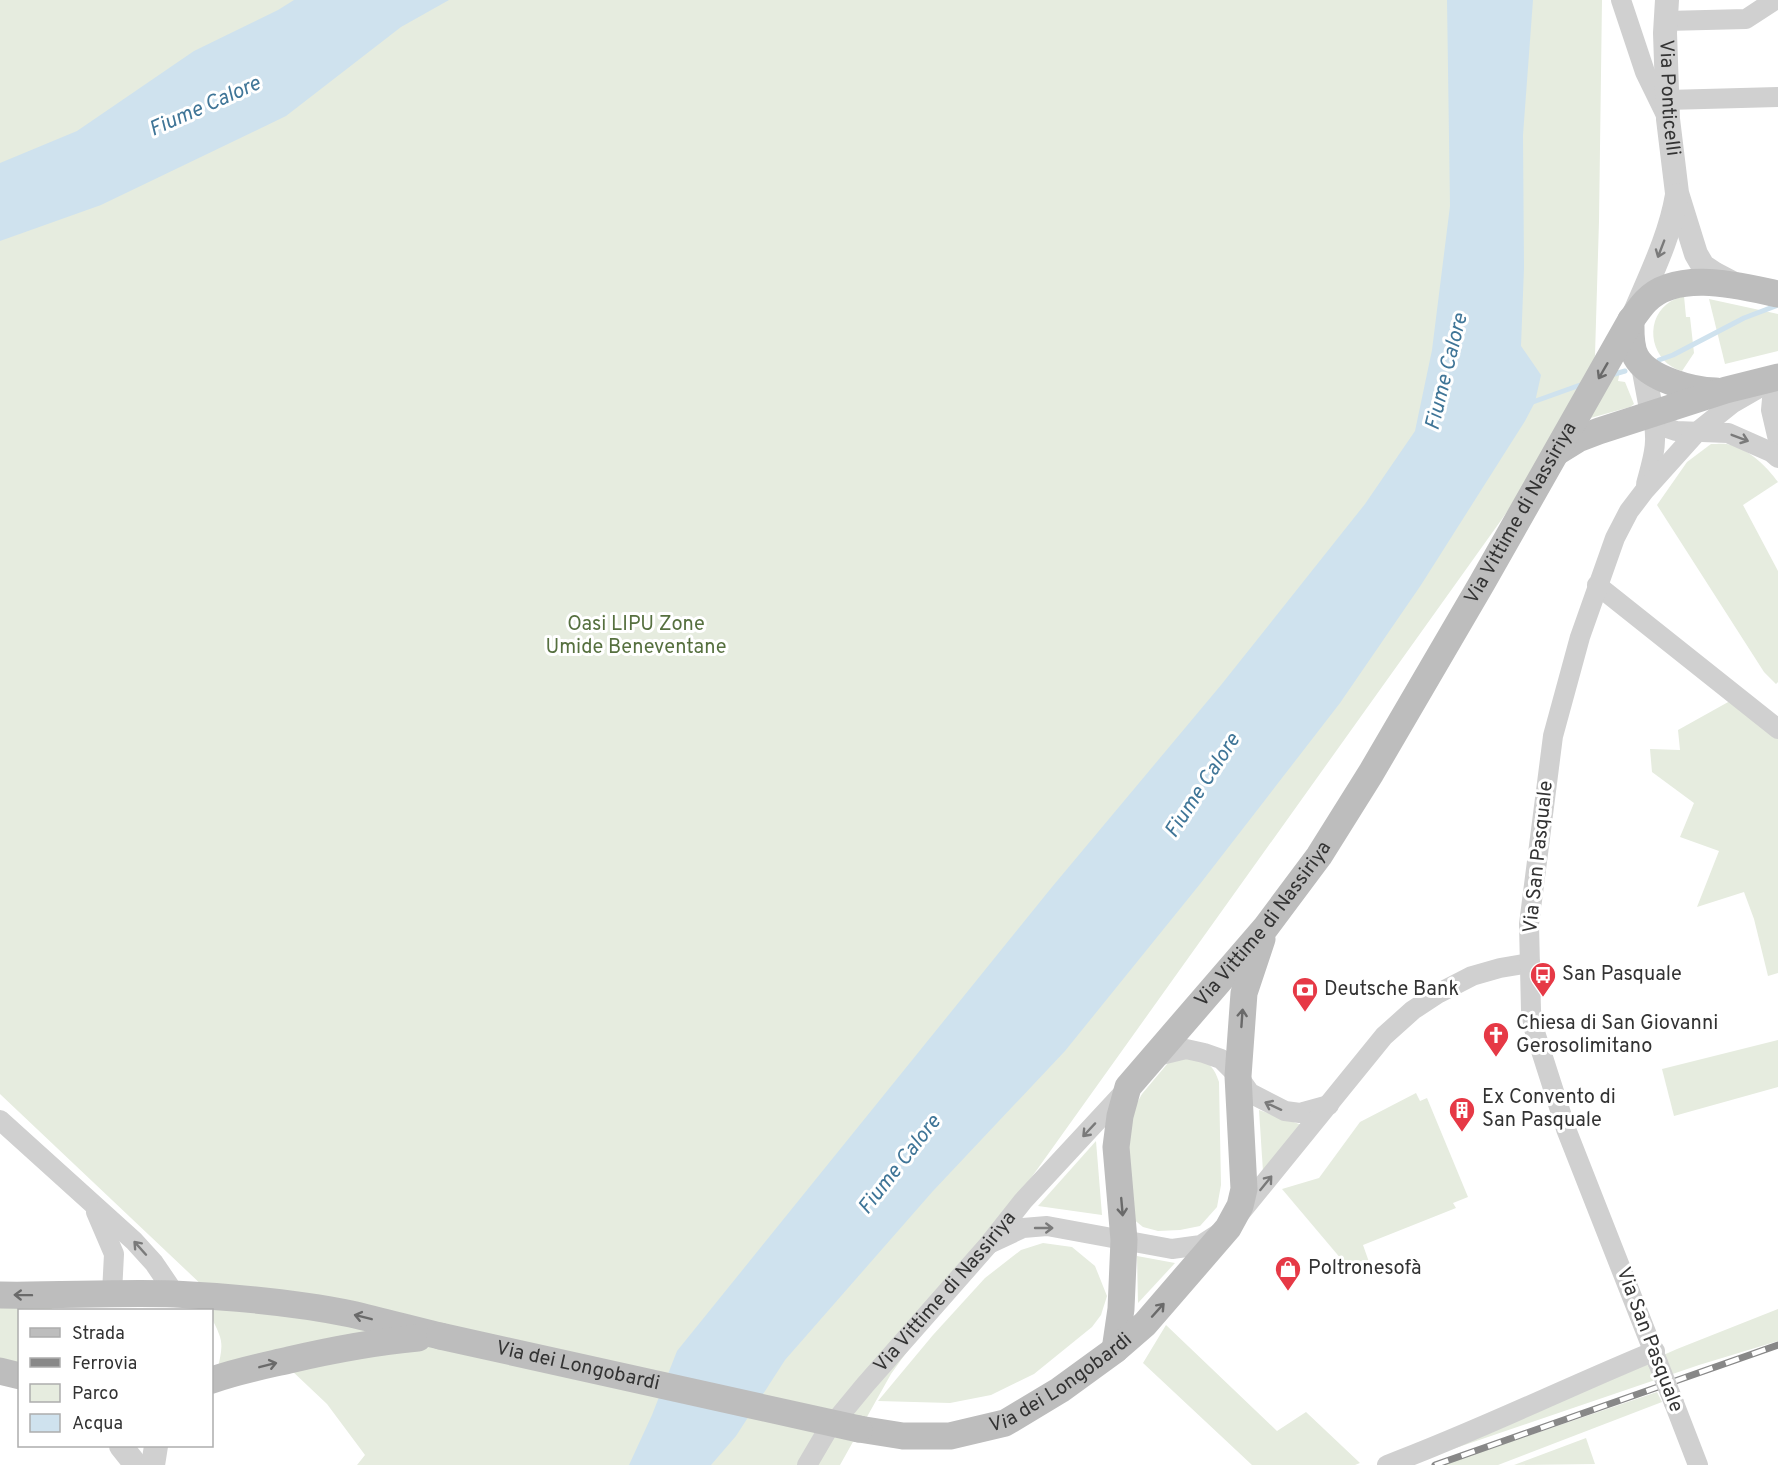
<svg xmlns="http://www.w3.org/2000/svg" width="1778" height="1465" font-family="Overpass,sans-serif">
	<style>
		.green { fill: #e6ecdf }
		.water { fill: #cfe2ee }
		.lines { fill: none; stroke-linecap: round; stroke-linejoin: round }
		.stream { stroke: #cfe2ee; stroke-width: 5 }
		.minor { stroke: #d0d0d0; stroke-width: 20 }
		.tertiary { stroke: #d0d0d0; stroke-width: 24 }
		.secondary { stroke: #bdbdbd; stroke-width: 27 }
		.rail-casing { stroke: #888; stroke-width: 7 }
		.rail { stroke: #fff; stroke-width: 4.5; stroke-dasharray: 14; stroke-linecap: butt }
		.minor-bridge { stroke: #d0d0d0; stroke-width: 20 }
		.secondary-bridge { stroke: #bdbdbd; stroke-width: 27 }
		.oneway { stroke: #7a7a7a }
		.oneway2 { stroke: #6a6a6a }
		.labels { text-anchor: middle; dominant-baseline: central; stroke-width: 6; stroke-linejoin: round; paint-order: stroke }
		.street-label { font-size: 20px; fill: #333; stroke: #fff }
		.park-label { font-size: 20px; fill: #56703f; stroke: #fff }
		.poi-label { font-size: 20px; fill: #333; stroke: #fff; text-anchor: start }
		.water-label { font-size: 21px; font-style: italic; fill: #3f7597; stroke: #fff }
	</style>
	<rect width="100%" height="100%" fill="#fff"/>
	<g class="green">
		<path d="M0,0h1602l-3,221 -4,134 -5,32 -16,29 -72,103 -611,855 -51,91h-483l8,-10 -38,-51 -55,-52 -54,16c2,-12 6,-22 1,-34 -4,-12 -7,-10 -7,-24h-9l-6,-6 27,2 -224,-212z"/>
		<path d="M1684,296l2,21h4l4,36 -12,18c-30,-8 -39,-48 -15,-67 5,-4 11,-6 17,-8z"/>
		<polygon points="1709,299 1778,314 1778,351 1725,364"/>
		<polygon points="1615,368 1620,371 1618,381 1625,382 1634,404 1630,407 1587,419"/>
		<path d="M1711,444c6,0 15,-1 20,1 19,5 36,22 47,37l-35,23 35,66v111l-2,2 -12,-12 -107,-167 30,-43z"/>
		<polygon points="1730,701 1778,737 1778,973 1768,976 1754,919 1744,892 1697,907 1719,851 1680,837 1694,803 1652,772 1650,749 1680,750 1678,730"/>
		<polygon points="1778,1040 1778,1087 1674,1116 1662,1069"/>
		<path d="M1173,1057c24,2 38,-1 46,25l2,103 -4,22 -17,19 -20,4 -22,1 -15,-4 -11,-9 -3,-25v-76l13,-23z"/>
		<polygon points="1416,1093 1420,1101 1427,1098 1468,1197 1453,1203 1456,1208 1363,1245 1369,1262 1364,1264 1367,1270 1353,1273 1282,1189 1319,1178 1360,1122"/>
		<polygon points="1259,1110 1302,1125 1263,1172"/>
		<polygon points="1096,1141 1102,1215 1038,1206"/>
		<polygon points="1043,1243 1072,1247 1095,1266 1107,1296 1101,1315 1092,1327 1034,1374 991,1395 950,1403 878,1401 933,1335 985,1278 1021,1250"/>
		<polygon points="1137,1256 1175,1263 1138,1303"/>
		<polygon points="0,1305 55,1306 50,1310 20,1310 19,1365 0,1359"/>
		<polygon points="1778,1309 1778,1341 1699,1365 1450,1450 1677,1349"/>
		<polygon points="1166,1325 1277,1431 1306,1412 1360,1463 1355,1465 1252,1465 1143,1363"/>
		<polygon points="1657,1392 1662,1402 1498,1465 1442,1465"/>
		<polygon points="1586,1438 1595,1464 1514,1465"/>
	</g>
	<g class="water">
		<polygon points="294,0 449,0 401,27 286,116 101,205 0,241 0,163 77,131 194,51 278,10"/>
		<polygon points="1447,0 1533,0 1523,135 1524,268 1521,346 1541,375 1535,402 1525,421 1421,585 1340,703 1200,884 1065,1051 933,1191 785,1360 736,1436 711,1465 629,1465 652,1415 677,1351 1052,887 1221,685 1365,504 1415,431 1432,350 1450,206"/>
	</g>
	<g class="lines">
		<g class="stream">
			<polyline points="1659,360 1673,355 1744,318 1778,305"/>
			<polyline points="1611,375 1625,371"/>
			<polyline points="1530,403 1583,384"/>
		</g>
		<g class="minor">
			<polyline points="1621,0 1645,72 1667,117"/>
			<polyline points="1666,21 1746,19 1775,0"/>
			<polyline points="1667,100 1778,97"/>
			<polyline points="1774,378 1771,410 1778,440"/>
			<polyline points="1655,424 1676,431 1728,433 1771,452 1778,458"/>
			<path d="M1646,484c7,-26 13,-42 6,-70"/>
			<polyline points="1597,585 1778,729"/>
			<polyline points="1153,1057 1186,1049 1204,1053 1221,1059 1238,1076 1250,1093 1285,1111 1300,1113 1329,1105"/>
			<polyline points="0,1120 134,1241 154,1263 175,1294"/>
			<polyline points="96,1212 114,1254 112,1293"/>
			<polyline points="1241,1212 1384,1036 1413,1010 1439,993 1472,976 1500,968 1530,963"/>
			<polyline points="989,1244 1023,1228 1047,1226 1172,1249 1201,1245 1218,1234"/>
			<polyline points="1658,1363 1566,1129 1534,1029 1531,1011 1529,924 1553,736 1580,637 1615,538 1629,511 1645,490 1698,431 1733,403 1759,388"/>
			<polyline points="1674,1403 1698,1465"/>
			<path id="s1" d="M807,1465l20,-34 38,-46 124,-141 34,-43 102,-110"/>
			<path d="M1387,1465c91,-34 178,-77 268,-114"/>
		</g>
		<g class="tertiary">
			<path id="s2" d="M1667,0l-2,33 3,86 9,74 19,61 7,12 12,8 21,11"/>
			<path d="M1635,312c16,-38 35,-76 42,-117"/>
			<polyline points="1643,366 1652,414"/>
			<polyline points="121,1446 136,1465"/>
			<polyline points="153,1465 156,1446"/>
		</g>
		<g class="secondary">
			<path d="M1631,320c0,12 -1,26 5,37 12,22 58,34 80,34"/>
			<polyline points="1557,452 1578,439 1599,431 1726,390 1778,377"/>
			<path d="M0,1295c58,1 116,-3 174,-1 59,3 120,8 177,20 30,7 60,15 89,22"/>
			<path id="s3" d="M1115,1350l6,-41 3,-69 -8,-93 4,-31 8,-29 138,-160 53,-71 52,-83 111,-190 149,-263c5,-6 9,-13 15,-19 31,-32 94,-15 132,-7"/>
			<polyline points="0,1371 20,1376"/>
			<path d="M212,1380c25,-9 51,-14 77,-20 43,-10 85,-18 129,-22"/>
			<path id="s4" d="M859,1429l44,7h47l55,-13 55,-33 55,-40 30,-26 83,-96 12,-22 4,-17 -6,-113 6,-83 18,-54"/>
		</g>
		<g class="rail-casing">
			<polyline id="rail" points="1435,1465 1778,1345"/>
		</g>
		<use href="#rail" class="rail"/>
		<polyline class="minor-bridge" points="1658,1363 1674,1403"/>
		<path class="secondary-bridge" id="s5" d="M440,1336l419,93"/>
	</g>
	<defs><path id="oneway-shaft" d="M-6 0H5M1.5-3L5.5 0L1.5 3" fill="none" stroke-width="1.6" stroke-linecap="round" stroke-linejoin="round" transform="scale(1.5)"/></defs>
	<g class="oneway">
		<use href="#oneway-shaft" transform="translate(1661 249) rotate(111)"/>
		<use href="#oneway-shaft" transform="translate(1740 438) rotate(21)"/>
		<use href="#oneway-shaft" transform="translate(1273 1106) rotate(-155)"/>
		<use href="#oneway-shaft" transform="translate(1089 1130) rotate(133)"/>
		<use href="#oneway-shaft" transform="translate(1266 1183) rotate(-51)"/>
		<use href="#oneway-shaft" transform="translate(1044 1228)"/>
		<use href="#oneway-shaft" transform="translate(140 1248) rotate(-132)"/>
	</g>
	<g class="oneway2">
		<use href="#oneway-shaft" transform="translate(1603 371) rotate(120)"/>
		<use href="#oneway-shaft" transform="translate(1242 1018) rotate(-86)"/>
		<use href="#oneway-shaft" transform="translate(1122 1207) rotate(85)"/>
		<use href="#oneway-shaft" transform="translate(23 1295) rotate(-179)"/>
		<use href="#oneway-shaft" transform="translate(1158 1310) rotate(-48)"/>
		<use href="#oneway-shaft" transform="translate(363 1317) rotate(-166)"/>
		<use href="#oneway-shaft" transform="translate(268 1365) rotate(-14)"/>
	</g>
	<defs>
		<g id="bus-pin" transform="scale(1.35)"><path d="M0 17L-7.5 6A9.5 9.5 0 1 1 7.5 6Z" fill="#e63946" stroke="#fff"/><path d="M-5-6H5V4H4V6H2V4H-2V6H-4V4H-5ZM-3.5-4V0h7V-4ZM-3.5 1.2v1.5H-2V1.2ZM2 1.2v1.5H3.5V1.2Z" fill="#fff"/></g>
		<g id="bank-pin" transform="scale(1.35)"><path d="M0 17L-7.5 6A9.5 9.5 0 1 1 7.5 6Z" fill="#e63946" stroke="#fff"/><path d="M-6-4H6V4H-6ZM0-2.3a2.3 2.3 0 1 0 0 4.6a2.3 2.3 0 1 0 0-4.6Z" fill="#fff"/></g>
		<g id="church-pin" transform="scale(1.35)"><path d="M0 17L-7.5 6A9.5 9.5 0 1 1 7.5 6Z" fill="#e63946" stroke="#fff"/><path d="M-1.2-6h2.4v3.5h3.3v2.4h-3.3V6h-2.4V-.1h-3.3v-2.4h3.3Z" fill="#fff"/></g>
		<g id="building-pin" transform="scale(1.35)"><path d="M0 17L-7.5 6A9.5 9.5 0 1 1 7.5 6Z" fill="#e63946" stroke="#fff"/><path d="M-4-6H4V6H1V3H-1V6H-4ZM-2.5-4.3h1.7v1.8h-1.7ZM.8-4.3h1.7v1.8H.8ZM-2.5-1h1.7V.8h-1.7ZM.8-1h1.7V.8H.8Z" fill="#fff"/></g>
		<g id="shop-pin" transform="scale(1.35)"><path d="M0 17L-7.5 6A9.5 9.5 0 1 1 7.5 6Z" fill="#e63946" stroke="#fff"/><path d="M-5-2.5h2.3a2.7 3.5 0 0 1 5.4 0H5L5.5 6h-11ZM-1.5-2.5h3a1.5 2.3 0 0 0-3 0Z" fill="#fff"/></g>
	</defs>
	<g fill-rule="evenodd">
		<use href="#bus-pin" x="1543" y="975"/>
		<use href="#bank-pin" x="1305" y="990"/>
		<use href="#church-pin" x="1496" y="1035"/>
		<use href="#building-pin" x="1462" y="1110"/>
		<use href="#shop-pin" x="1288" y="1269"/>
	</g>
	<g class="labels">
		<g class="street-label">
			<text stroke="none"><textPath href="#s2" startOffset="98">Via Ponticelli</textPath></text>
			<text stroke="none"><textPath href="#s3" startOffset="963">Via Vittime di Nassiriya</textPath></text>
			<text transform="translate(1539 857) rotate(-84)">Via San Pasquale</text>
			<text stroke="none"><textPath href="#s3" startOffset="477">Via Vittime di Nassiriya</textPath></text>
			<text stroke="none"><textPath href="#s1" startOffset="222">Via Vittime di Nassiriya</textPath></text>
			<text transform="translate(1649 1340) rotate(69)">Via San Pasquale</text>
			<text stroke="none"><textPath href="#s5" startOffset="141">Via dei Longobardi</textPath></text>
			<text stroke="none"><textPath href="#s4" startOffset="216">Via dei Longobardi</textPath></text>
		</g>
		<g class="park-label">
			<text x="636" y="625">Oasi LIPU Zone<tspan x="636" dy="23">Umide Beneventane</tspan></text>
		</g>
		<g class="poi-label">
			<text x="1562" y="975">San Pasquale</text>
			<text x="1324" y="990">Deutsche Bank</text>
			<text x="1516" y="1024">Chiesa di San Giovanni<tspan x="1516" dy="23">Gerosolimitano</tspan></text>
			<text x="1482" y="1098">Ex Convento di<tspan x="1482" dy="23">San Pasquale</tspan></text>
			<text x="1308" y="1269">Poltronesofà</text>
		</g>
		<g class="water-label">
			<text transform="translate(205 107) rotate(-24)">Fiume Calore</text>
			<text transform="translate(1447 372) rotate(-76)">Fiume Calore</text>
			<text transform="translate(1203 786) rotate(-57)">Fiume Calore</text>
			<text transform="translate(900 1165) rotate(-52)">Fiume Calore</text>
		</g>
	</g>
	<rect x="18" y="1309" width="195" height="138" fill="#ffffff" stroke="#adadad" stroke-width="1.5"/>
	<rect x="30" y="1328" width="30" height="9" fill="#bdbdbd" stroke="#adadad" stroke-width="1.5"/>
	<text x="72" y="1339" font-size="18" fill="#333333">Strada</text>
	<rect x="30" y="1358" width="30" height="9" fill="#888888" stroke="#adadad" stroke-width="1.5"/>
	<text x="72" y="1369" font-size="18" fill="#333333">Ferrovia</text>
	<rect x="30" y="1384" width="30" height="18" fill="#e6ecdf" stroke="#adadad" stroke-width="1.5"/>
	<text x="72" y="1399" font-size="18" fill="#333333">Parco</text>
	<rect x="30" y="1414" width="30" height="18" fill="#cfe2ee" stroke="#adadad" stroke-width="1.5"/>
	<text x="72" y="1429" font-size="18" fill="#333333">Acqua</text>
</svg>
